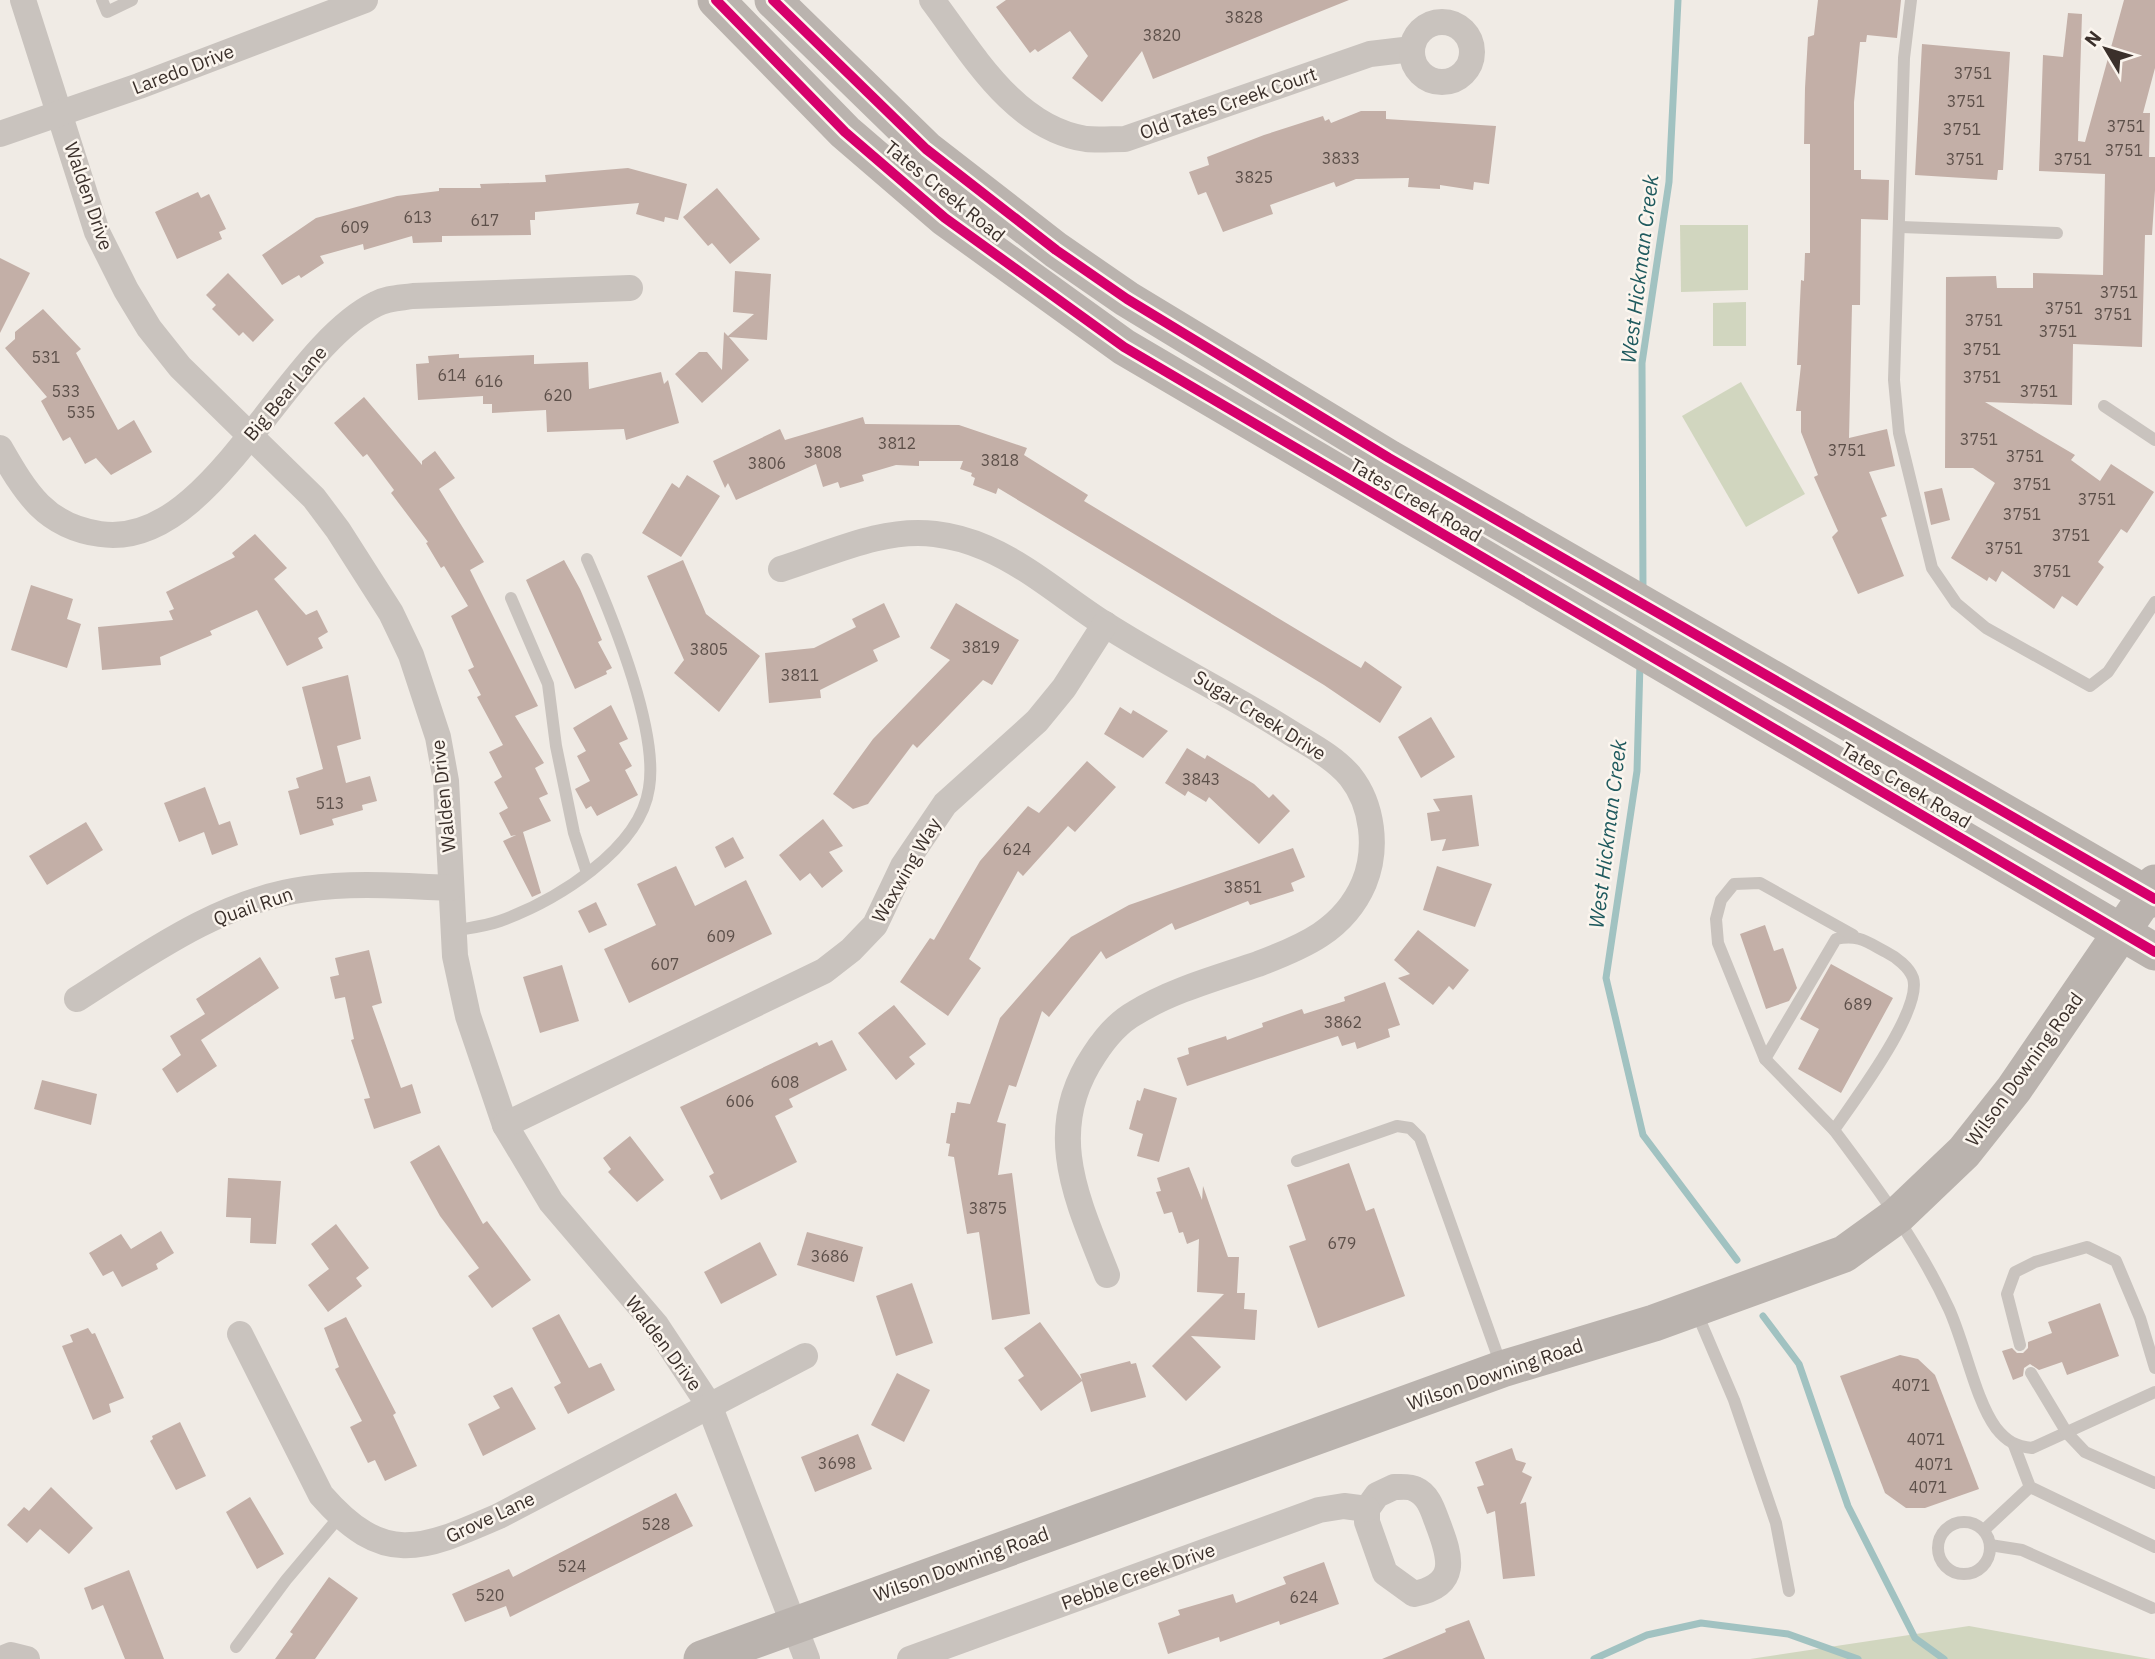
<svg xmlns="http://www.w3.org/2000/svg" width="2155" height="1659" font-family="'IBM Plex Sans',sans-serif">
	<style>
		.green { fill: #d1d6bf }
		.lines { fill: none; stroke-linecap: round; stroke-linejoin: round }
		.stream { stroke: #a1c2c1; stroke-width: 7 }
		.building { fill: #c3afa7 }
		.lane { stroke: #c9c3be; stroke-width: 12 }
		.street { stroke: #c9c3be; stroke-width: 26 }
		.secondary { stroke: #bab3ae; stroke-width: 37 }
		.cycleway-casing { stroke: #fbf5ee; stroke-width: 15 }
		.cycleway { stroke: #d6006c; stroke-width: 10 }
		.labels { text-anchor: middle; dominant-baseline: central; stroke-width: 5; stroke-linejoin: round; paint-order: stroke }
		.number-label { font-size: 16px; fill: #5d504a }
		.street-label { font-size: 19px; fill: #3b302b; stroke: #fbf5ee }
		.water-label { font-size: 21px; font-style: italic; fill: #1f5a5e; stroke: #fbf5ee }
	</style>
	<rect width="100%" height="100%" fill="#f0ebe5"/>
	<g class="green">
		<polygon points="1680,225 1748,225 1748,290 1681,292"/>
		<polygon points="1746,302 1746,346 1713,346 1713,303"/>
		<polygon points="1741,382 1805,494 1746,527 1682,416"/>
		<polygon points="1969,1626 2151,1659 1750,1659"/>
	</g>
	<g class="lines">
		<g class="stream">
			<polyline points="1643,592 1642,363 1669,182 1678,0"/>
			<polyline points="1640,663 1637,771 1606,978 1643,1135 1737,1260"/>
			<polyline points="1763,1316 1799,1364 1848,1506 1915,1638 1944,1659"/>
			<polyline points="1594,1659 1647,1635 1701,1623 1788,1634 1858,1659"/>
		</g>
	</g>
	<g class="building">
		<polygon points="1006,0 1349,0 1153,79 1142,51 1102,102 1072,78 1088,56 1070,31 1038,52 1035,49 1030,53 996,7"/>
		<polygon points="1818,0 1901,0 1897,38 1867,35 1866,42 1860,42 1854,102 1854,170 1861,170 1861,179 1889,180 1888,220 1861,219 1860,305 1852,305 1849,438 1887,429 1895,466 1869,472 1887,516 1881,518 1904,576 1858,594 1832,537 1838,531 1814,477 1818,475 1801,432 1801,411 1796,411 1801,365 1797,365 1801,280 1804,281 1805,253 1810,253 1810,144 1804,144 1805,88 1808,37 1814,35"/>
		<polygon points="2124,0 2155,0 2155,68 2143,113 2150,113 2149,157 2155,157 2155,190 2152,235 2145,235 2142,347 2073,344 2072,405 1985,402 2075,455 2071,460 2100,481 2111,464 2154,492 2127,533 2121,529 2098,562 2104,567 2077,606 2062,596 2054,609 2002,571 1996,582 1989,577 1987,581 1951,558 1995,483 1973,468 1945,468 1946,277 1996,276 1997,288 2033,288 2033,273 2103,275 2105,174 2039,171 2043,55 2063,57 2068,13 2082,14 2078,141 2085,142"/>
		<polygon points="1922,44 2010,52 2003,170 1998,170 1997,180 1915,175"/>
		<polygon points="1361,111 1386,111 1386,119 1496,126 1489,184 1474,182 1473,190 1440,185 1440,189 1408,187 1409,178 1356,179 1336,187 1334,182 1270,205 1273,214 1223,232 1206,192 1198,195 1189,172 1209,165 1207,157 1264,135 1323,116 1325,121 1329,119 1331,123"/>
		<polygon points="628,168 687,184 678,220 665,217 664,222 636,214 639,203 535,212 535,220 530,220 531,235 442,236 442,242 413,243 412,236 364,250 363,244 320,256 324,263 301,278 299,275 282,285 262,255 316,218 397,196 439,191 439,188 481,188 480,184 546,182 545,175"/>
		<polygon points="717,188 760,239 730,264 712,243 708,246 683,217"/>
		<polygon points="198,192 201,198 209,194 226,229 219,232 222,239 177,259 155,212"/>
		<polygon points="0,258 30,273 0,333"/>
		<polygon points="735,271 771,274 767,340 729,337 749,360 702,403 675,374 699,352 707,352 722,370 724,332 728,336 754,314 733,312"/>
		<polygon points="228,273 274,320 253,342 243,332 239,336 212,309 216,305 206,295"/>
		<polygon points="43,309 81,349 76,353 118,430 134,420 152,452 111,475 96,458 85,464 70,437 63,441 41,401 47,397 5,348 15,339 15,332"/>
		<polygon points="459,354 459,358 534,355 534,364 588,362 589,389 661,372 664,384 668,380 679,423 626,440 624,429 547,432 546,410 492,413 492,404 483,404 483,396 418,400 416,364 429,363 428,356"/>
		<polygon points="364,397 422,465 422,461 435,451 455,478 439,489 484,562 470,570 538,706 515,716 544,763 535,768 548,794 539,798 551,821 523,832 541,893 532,897 503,841 516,835 511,836 499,813 508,808 494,782 502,777 489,752 503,745 477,697 481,695 468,670 474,667 451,616 468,606 444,566 441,568 426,543 428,542 391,493 394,490 367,454 363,457 334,423"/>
		<polygon points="863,417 865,424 959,425 1027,448 1024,455 1088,495 1084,501 1361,668 1365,661 1402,687 1380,723 1324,685 998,488 996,494 973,485 975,478 971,476 972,473 960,469 963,461 919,461 919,466 896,465 862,475 864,481 840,488 838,482 823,487 816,464 736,500 728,483 725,488 713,461 780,429 785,440"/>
		<polygon points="687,475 720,496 681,557 642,533 672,483 679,488"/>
		<polygon points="1942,488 1950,520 1931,525 1924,492"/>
		<polygon points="255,534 287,568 274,579 306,615 317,610 328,632 318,638 323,648 287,666 257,610 210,631 212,635 160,657 161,665 102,670 98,627 173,620 169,611 174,609 166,592 235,557 232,553"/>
		<polygon points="564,560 580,589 602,640 598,642 612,668 606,671 607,674 575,689 526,580"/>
		<polygon points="683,560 706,614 760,656 719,712 674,673 684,660 647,576"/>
		<polygon points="31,585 73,599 67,619 81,624 67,668 11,650"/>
		<polygon points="884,603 900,637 873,650 878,661 820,690 821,698 769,703 765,653 814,648 856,627 852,619"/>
		<polygon points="956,603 1019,640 992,685 983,680 917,748 913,744 868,804 853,809 833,794 873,739 950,660 930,648"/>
		<polygon points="348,675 361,739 337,746 346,783 370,776 377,801 362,805 363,810 332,819 334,825 300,835 288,791 299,788 296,778 323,769 302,687"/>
		<polygon points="611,705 628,739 619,743 632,766 625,770 638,795 597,816 591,806 586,809 575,789 590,781 577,756 586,751 573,728"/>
		<polygon points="1120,707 1131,714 1133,710 1168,731 1143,758 1104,734"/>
		<polygon points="1431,717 1455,757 1421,778 1398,737"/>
		<polygon points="1187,748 1205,759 1207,755 1254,784 1269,798 1273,794 1290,811 1259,844 1209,797 1206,802 1188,791 1185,796 1165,783"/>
		<polygon points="1087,761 1116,787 1075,832 1068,826 1023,876 1018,871 969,959 981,968 948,1016 900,982 930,938 934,940 980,861 1028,806 1039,813"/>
		<polygon points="205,787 219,825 230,821 238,845 212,855 204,832 179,842 164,803"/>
		<polygon points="1472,795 1479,846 1442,851 1446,839 1431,841 1427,813 1440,811 1433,799"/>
		<polygon points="823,819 843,846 829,852 843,871 822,888 810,873 800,881 779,855"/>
		<polygon points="86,822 103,850 47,885 29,856"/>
		<polygon points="733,837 744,858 725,868 715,847"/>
		<polygon points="1293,848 1305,877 1291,883 1294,891 1250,905 1248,901 1175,930 1172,923 1106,959 1101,951 1049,1017 1042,1011 1016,1087 1009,1085 997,1122 1006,1124 998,1175 1012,1173 1030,1314 992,1320 979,1232 967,1234 954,1157 948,1156 950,1144 946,1143 951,1113 955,1113 957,1102 970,1104 1000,1018 1071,937 1129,905"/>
		<polygon points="676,866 695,906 746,880 772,934 629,1003 604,949 656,925 637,884"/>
		<polygon points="1437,866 1492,884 1475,927 1423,910"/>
		<polygon points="596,902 607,925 589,933 578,911"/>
		<polygon points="1765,925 1774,951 1783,948 1797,988 1789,1001 1766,1009 1740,934"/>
		<polygon points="1418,930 1469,970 1453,990 1449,986 1433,1005 1398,978 1410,974 1394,960"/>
		<polygon points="369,950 382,1003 372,1006 401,1088 412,1084 421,1113 374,1129 364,1099 370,1098 351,1040 354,1039 345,997 335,999 330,977 339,975 335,958"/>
		<polygon points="260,957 279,988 201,1040 217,1066 177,1093 162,1069 181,1055 170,1036 205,1014 196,999"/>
		<polygon points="1831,964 1893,998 1841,1093 1798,1069 1819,1029 1800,1019"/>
		<polygon points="562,965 579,1021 540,1033 523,977"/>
		<polygon points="1385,982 1400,1025 1388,1029 1390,1037 1357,1049 1355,1042 1342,1046 1338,1036 1187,1086 1177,1058 1189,1054 1188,1048 1226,1036 1227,1040 1263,1027 1262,1023 1302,1009 1304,1014 1345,1001 1344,997"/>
		<polygon points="894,1005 926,1044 909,1057 915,1064 896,1080 858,1033"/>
		<polygon points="832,1040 847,1070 789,1099 793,1107 775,1116 797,1162 721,1200 709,1176 714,1173 680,1107 817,1042 819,1046"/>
		<polygon points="42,1080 97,1094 91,1125 34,1109"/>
		<polygon points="1144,1088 1177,1098 1159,1162 1137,1156 1143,1134 1129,1129 1137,1100 1140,1101"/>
		<polygon points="630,1136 664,1180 637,1202 608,1172 611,1169 603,1158"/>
		<polygon points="439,1145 483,1224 487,1221 531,1280 492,1308 468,1276 479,1268 440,1216 410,1162"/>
		<polygon points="1349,1163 1366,1211 1374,1208 1405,1296 1318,1328 1289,1246 1306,1240 1287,1185"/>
		<polygon points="1189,1167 1202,1200 1203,1186 1228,1257 1239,1257 1237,1293 1245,1293 1244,1309 1257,1310 1255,1340 1191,1336 1221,1367 1186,1401 1152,1366 1224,1294 1197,1292 1199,1239 1187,1244 1183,1232 1179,1233 1172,1212 1164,1214 1156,1192 1161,1191 1157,1178"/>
		<polygon points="228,1178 281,1181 276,1244 250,1243 251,1218 226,1217"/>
		<polygon points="336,1224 369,1268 356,1278 362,1286 328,1312 308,1285 329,1269 311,1244"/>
		<polygon points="161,1231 174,1253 156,1264 158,1269 122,1287 113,1271 103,1276 89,1253 121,1234 131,1249"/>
		<polygon points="807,1232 863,1247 854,1282 797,1265"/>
		<polygon points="760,1242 777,1275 721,1304 704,1272"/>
		<polygon points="912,1283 933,1343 896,1356 876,1296"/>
		<polygon points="2100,1303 2119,1356 2067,1375 2062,1362 2039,1370 2030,1364 2024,1368 2023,1376 2013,1380 2002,1351 2012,1348 2017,1353 2023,1353 2028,1348 2028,1342 2052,1333 2048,1322"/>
		<polygon points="559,1314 589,1368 601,1363 615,1390 568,1414 554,1387 561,1383 532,1328"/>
		<polygon points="346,1317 396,1413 393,1415 417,1466 385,1481 375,1460 368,1463 350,1427 362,1421 335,1369 339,1367 324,1328"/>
		<polygon points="1040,1322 1082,1380 1080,1374 1130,1361 1131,1364 1136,1363 1146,1397 1091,1412 1082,1381 1041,1411 1018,1380 1024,1376 1004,1348"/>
		<polygon points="88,1328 92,1334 95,1333 124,1398 109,1404 111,1412 93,1420 62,1346 73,1342 70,1335"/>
		<polygon points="1900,1355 1918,1359 1935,1375 1979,1489 1925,1508 1906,1508 1885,1493 1840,1376"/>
		<polygon points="897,1373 930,1390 904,1442 871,1425"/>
		<polygon points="512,1387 536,1429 483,1456 468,1424 500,1408 493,1396"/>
		<polygon points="180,1422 206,1476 176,1490 150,1441 153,1439 152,1436"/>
		<polygon points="858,1434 872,1469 815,1492 801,1457"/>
		<polygon points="1512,1448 1516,1460 1526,1463 1522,1472 1532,1477 1520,1504 1526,1502 1535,1576 1503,1579 1495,1511 1487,1514 1477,1487 1484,1485 1475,1462"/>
		<polygon points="51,1487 93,1528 69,1554 40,1529 27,1543 7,1525 24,1507 29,1511"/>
		<polygon points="676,1493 693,1526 510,1617 506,1606 465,1622 452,1594 509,1569 513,1577"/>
		<polygon points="250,1497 284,1554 257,1569 226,1512"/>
		<polygon points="1324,1562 1339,1604 1280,1625 1279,1621 1220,1642 1219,1637 1168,1654 1158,1623 1180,1615 1178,1610 1233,1594 1236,1603 1286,1584 1283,1577"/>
		<polygon points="129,1570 164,1659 125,1659 103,1605 92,1610 84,1588"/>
		<polygon points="329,1577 358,1598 315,1659 275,1659 293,1634 290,1632"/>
		<polygon points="1469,1620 1485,1659 1382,1659 1446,1632 1445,1629"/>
	</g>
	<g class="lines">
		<g class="lane">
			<polyline points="102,0 107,12 132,0"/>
			<polyline points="1911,0 1904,58 1894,380 1899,433 1932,568 1956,603 1986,628 2090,686 2108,672 2155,602"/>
			<polyline points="1901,227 2057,233"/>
			<polyline points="2104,406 2155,440"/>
			<polyline points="511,598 548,684 556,746 574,833 587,873"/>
			<path d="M453,931c16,-3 33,-5 47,-10 55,-20 140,-71 149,-133 10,-59 -38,-174 -62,-229"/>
			<path d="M1765,1059l71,-120c22,-5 31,3 50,13 10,5 23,15 27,26 10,32 -60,124 -79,152 43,57 85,114 115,179 16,35 26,90 47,119 11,14 20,18 36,20l123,-56"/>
			<polyline points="1834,1130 1765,1059 1718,943 1716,919 1721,900 1734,884 1760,883 1853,935"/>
			<polyline points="1297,1161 1397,1126 1410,1128 1420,1138 1501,1365"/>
			<polyline points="1696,1311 1734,1400 1776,1523 1789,1591"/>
			<polyline points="2020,1345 2007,1294 2015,1272 2035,1262 2087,1247 2116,1261 2140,1318 2155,1368"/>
			<polyline points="2031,1373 2067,1433 2085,1452 2155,1483"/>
			<polyline points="2014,1445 2030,1487 2155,1547"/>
			<circle cx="1964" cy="1548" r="26"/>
			<polyline points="1984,1530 2030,1487"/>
			<polyline points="1990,1545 2022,1550 2152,1608"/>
			<polyline points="236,1647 286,1580 340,1516"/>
		</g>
		<g class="street">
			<polyline points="23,0 97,232 126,290 149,328 180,367 314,498 338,530 391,613 411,655 438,737 446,781 455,956 468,1016 505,1125 551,1202 656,1325 709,1405 807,1659"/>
			<path d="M932,0c40,53 82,128 154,139 12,1 26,0 39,0l245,-85 42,-5"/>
			<circle cx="1442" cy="52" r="30"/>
			<polyline points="0,134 139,86 365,0"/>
			<path d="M0,448c26,45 45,78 100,86 111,17 184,-185 276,-230 11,-6 24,-6 37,-8l217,-8"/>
			<path d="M781,569c48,-15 103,-42 154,-35 17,2 35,7 51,14 42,18 78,50 117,75 59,38 123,69 183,107 22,14 47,26 64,46 23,29 28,73 14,107 -20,47 -61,64 -106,81 -41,14 -86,26 -123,49 -18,10 -30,25 -41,42 -51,76 -17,144 13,220"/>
			<path d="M77,999c69,-44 145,-99 229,-110 47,-7 96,-3 144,-1"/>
			<polyline points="505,1125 824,971 851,950 875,925 903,866 945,804 1037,721 1064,688 1105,624"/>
			<path d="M240,1334l81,161c63,72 100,55 178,21l306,-160"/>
			<path d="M1394,1487c6,0 16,-1 21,2 14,6 18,22 23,35 13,34 21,61 -24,70l-29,-21 -18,-51v-13l10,-14z"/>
			<polyline points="1,1659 11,1655 27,1659"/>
			<polyline points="910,1659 1319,1510 1344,1506 1367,1509"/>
		</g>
		<g class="secondary">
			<polyline points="716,0 845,132 945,218 1124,347 2155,952"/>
			<polyline points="773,0 926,149 1056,250 1127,299 1389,458 2155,899"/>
			<polyline points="702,1659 1502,1369 1654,1323 1844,1254 1898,1215 1964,1152 2014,1089 2155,883"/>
		</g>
		<g class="cycleway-casing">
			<g id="cycleway">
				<polyline points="716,0 845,132 945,218 1124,347 2155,952"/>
				<polyline points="773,0 926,149 1056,250 1127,299 1389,458 2155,899"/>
			</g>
		</g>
		<use href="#cycleway" class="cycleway"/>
	</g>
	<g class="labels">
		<g class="number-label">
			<text x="1244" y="17">3828</text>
			<text x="1162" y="35">3820</text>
			<text x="1973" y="73">3751</text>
			<text x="1966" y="101">3751</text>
			<text x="2126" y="126">3751</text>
			<text x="1962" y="129">3751</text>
			<text x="2124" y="150">3751</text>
			<text x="1341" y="158">3833</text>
			<text x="1965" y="159">3751</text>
			<text x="2073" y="159">3751</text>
			<text x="1254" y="177">3825</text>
			<text x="418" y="217">613</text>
			<text x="485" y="220">617</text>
			<text x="355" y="227">609</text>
			<text x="2119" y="292">3751</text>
			<text x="2064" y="308">3751</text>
			<text x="2113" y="314">3751</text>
			<text x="1984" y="320">3751</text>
			<text x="2058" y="331">3751</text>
			<text x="1982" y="349">3751</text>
			<text x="46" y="357">531</text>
			<text x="452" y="375">614</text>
			<text x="1982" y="377">3751</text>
			<text x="489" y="381">616</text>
			<text x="66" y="391">533</text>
			<text x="2039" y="391">3751</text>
			<text x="558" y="395">620</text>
			<text x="81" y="412">535</text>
			<text x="1979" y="439">3751</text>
			<text x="897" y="443">3812</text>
			<text x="1847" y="450">3751</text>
			<text x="823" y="452">3808</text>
			<text x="2025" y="456">3751</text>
			<text x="1000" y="460">3818</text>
			<text x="767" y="463">3806</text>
			<text x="2032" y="484">3751</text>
			<text x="2097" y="499">3751</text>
			<text x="2022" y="514">3751</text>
			<text x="2071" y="535">3751</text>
			<text x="2004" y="548">3751</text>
			<text x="2052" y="571">3751</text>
			<text x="981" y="647">3819</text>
			<text x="709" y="649">3805</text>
			<text x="800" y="675">3811</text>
			<text x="1201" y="779">3843</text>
			<text x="330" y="803">513</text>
			<text x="1017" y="849">624</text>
			<text x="1243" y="887">3851</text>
			<text x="721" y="936">609</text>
			<text x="665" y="964">607</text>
			<text x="1858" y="1004">689</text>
			<text x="1343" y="1022">3862</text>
			<text x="785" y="1082">608</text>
			<text x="740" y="1101">606</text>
			<text x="988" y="1208">3875</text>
			<text x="1342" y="1243">679</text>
			<text x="830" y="1256">3686</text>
			<text x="1911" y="1385">4071</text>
			<text x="1926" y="1439">4071</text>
			<text x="837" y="1463">3698</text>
			<text x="1934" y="1464">4071</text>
			<text x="1928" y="1487">4071</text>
			<text x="656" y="1524">528</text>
			<text x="572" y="1566">524</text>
			<text x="490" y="1595">520</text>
			<text x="1304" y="1597">624</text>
		</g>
		<g class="street-label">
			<text transform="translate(183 69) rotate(-21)">Laredo Drive</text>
			<text transform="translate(1228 103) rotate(-19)">Old Tates Creek Court</text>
			<text transform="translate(945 191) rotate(39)">Tates Creek Road</text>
			<text transform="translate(89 196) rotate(71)">Walden Drive</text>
			<text transform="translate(285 393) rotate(-50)">Big Bear Lane</text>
			<text transform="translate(1416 500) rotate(30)">Tates Creek Road</text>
			<text transform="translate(1260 715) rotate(32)">Sugar Creek Drive</text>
			<text transform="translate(1906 785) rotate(31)">Tates Creek Road</text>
			<text transform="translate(443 796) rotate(-96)">Walden Drive</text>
			<text transform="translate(906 870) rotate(-60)">Waxwing Way</text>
			<text transform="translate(253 906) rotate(-19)">Quail Run</text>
			<text transform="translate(2024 1069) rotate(-54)">Wilson Downing Road</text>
			<text transform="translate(664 1343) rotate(53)">Walden Drive</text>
			<text transform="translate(1495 1374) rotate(-19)">Wilson Downing Road</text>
			<text transform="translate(490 1517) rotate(-25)">Grove Lane</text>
			<text transform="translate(961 1564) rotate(-20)">Wilson Downing Road</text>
			<text transform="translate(1138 1576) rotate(-20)">Pebble Creek Drive</text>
		</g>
		<g class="water-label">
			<text transform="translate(1639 269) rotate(-83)">West Hickman Creek</text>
			<text transform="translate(1607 834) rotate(-83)">West Hickman Creek</text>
		</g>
	</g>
	<g transform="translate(2106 49) rotate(308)" stroke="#fbf5ee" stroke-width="5" paint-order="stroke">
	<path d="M0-5L12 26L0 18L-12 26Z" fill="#3b302b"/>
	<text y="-10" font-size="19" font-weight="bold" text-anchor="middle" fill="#3b302b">N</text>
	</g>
</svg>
